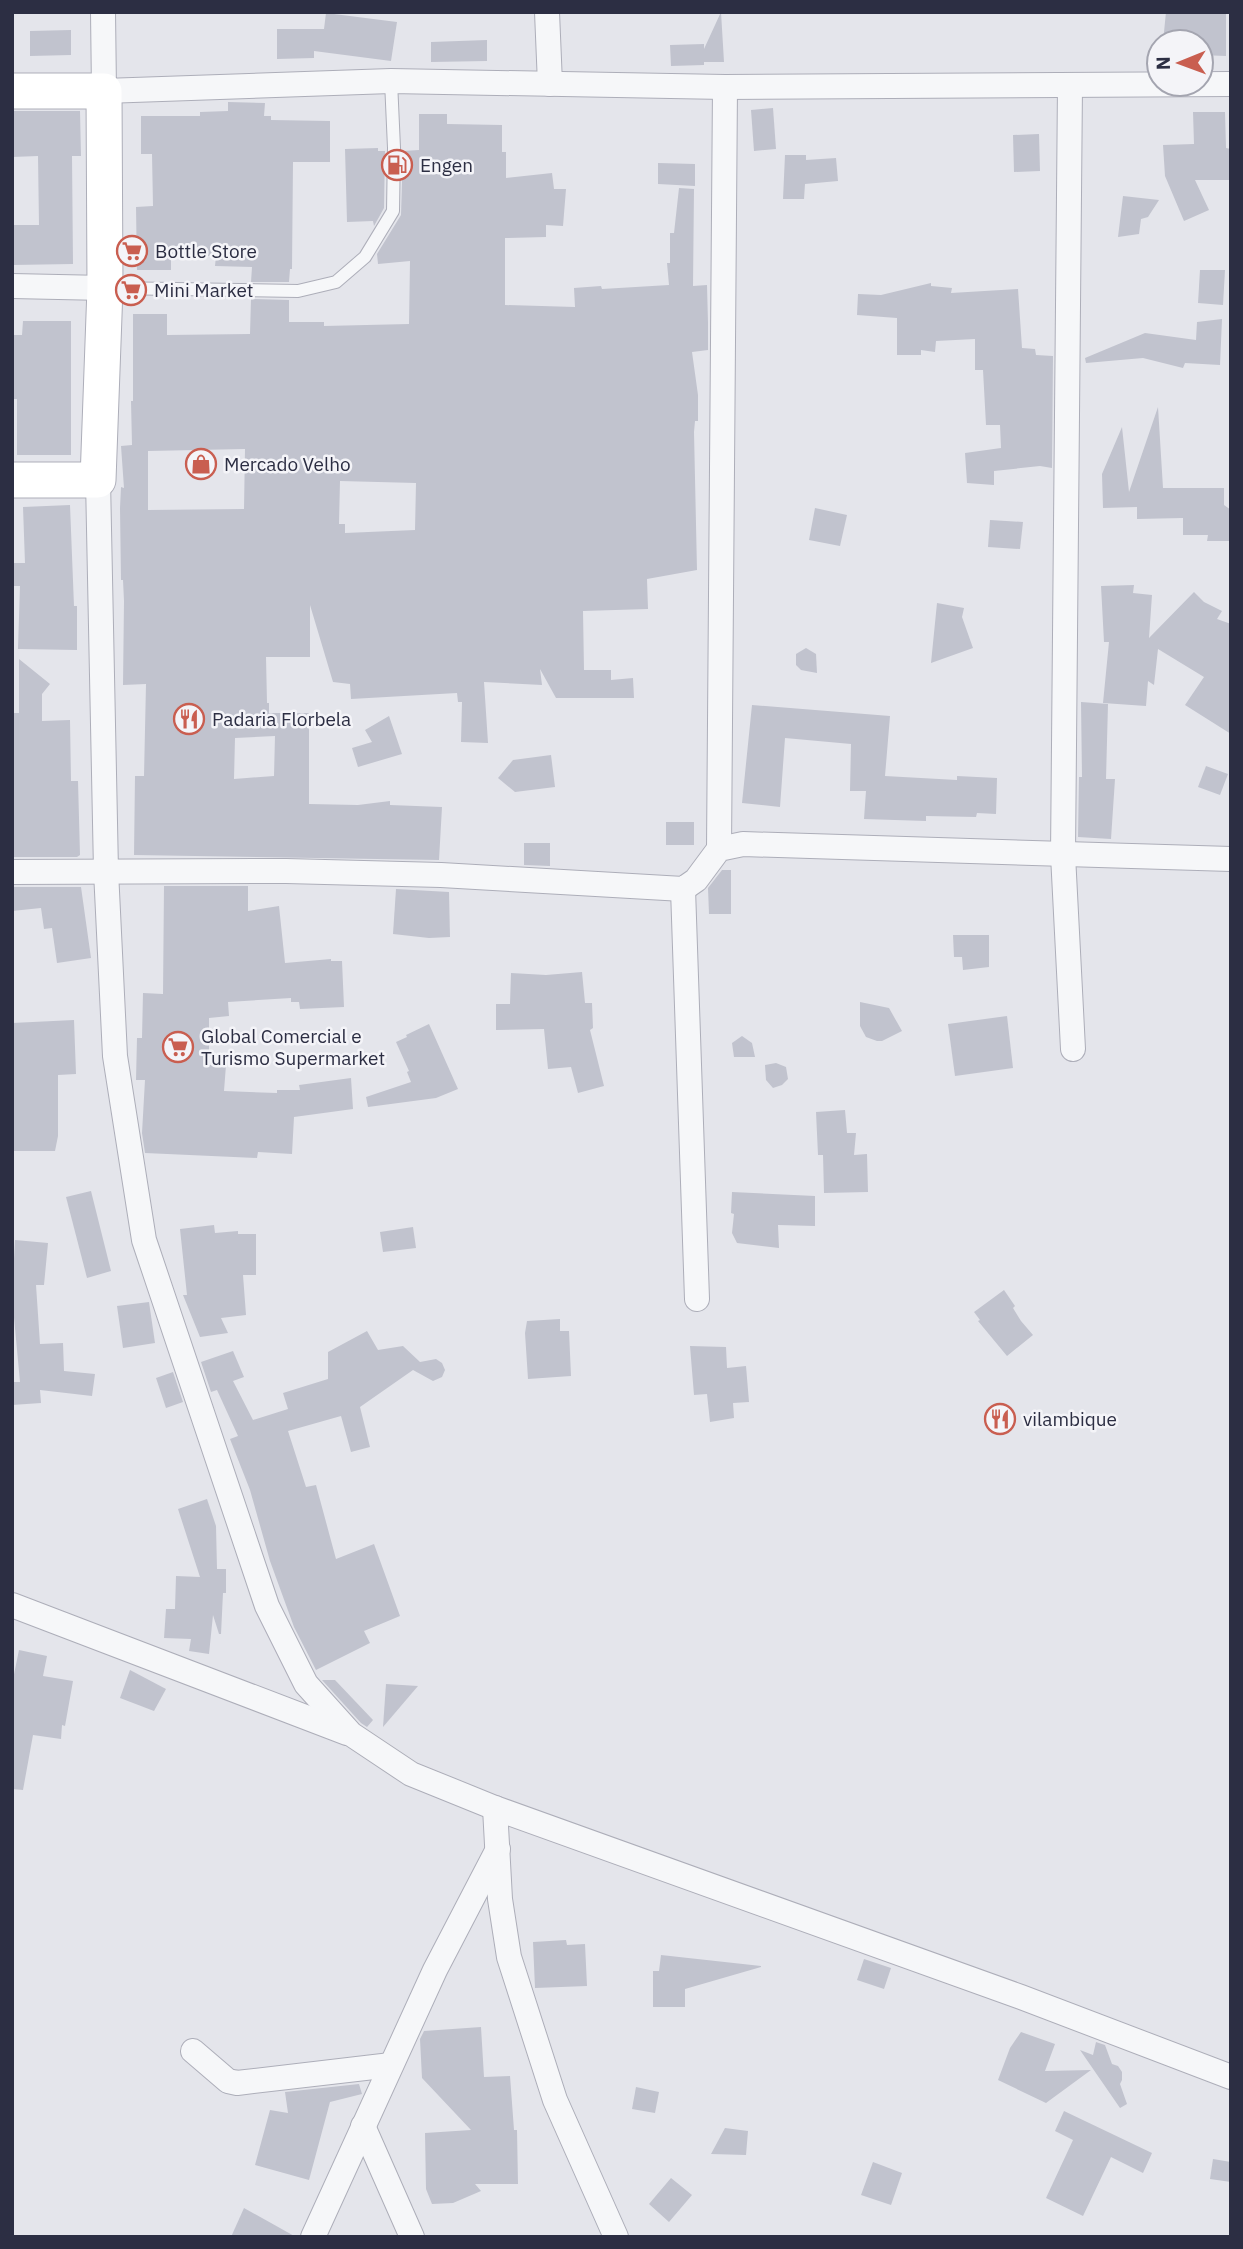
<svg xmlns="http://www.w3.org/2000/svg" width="1243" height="2249" font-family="'IBM Plex Sans',sans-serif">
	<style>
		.building { fill: #c1c3ce; fill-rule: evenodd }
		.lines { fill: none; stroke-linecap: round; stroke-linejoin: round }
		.service-casing { stroke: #adaeb9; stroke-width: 14 }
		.minor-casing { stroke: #adaeb9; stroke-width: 26 }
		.secondary-casing { stroke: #adaeb9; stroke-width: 37 }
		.service { stroke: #f6f7f9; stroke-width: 12 }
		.minor { stroke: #f6f7f9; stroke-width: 24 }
		.secondary { stroke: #fff; stroke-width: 35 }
		.labels { text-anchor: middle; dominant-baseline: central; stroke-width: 5; stroke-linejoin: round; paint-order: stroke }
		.poi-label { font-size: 19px; fill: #2c2e43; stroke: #f4f4f8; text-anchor: start }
	</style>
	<rect width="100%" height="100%" fill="#e4e5eb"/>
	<g class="building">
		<polygon points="721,12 724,62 704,62 704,65 671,66 670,45 704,44 704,49"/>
		<polygon points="1166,12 1226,12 1226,56 1201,55 1201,42 1163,42"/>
		<polygon points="326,13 397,22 391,61 314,51 314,58 277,59 277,29 324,29"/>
		<polygon points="71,30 71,55 30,56 30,31"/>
		<polygon points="487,40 487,61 431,62 431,42"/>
		<polygon points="228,102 265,103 264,116 271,116 271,120 330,121 330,162 293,162 292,269 290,269 289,282 251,282 252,267 215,266 216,256 171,256 171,270 137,270 136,207 153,206 152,154 141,154 141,116 200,116 200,112 228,111"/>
		<polygon points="773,108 776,149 754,151 751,110"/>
		<polygon points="12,111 80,111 81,156 72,156 73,264 12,265 12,225 39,225 38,156 12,157"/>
		<polygon points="1193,112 1225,112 1226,148 1231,149 1231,180 1195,180 1209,210 1184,221 1165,176 1163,145 1194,144"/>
		<path d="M419,114h28v10l55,1v27h4v26l46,-5 2,16h12l-3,37 -17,-1v12l-41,1v67l70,2 -1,-19 27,-2 1,3 67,-4 -2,-22h3v-30h4l5,-45 15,1 -1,97 14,-1 1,38v27l-16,2 6,43v26h-3l-1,11 3,138 -50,9 1,30 -65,2 1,59h27v10l22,-2 1,20h-78l-16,-29 2,16 -58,-3 4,61 -27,-1 1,-40h-4l-1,-9 -106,6 -1,-15 -17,-2 -23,-77v52h-44l1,46h2v10h40v91l49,1 32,-4v4l52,2 -3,53 -305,-5 1,-79h9l2,-92 -23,1 1,-84 -1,-21h-2l-1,-72 1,-21 3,1 -3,-42 11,-1 -1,-44h2v-87h34v21l83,-1 1,-35 38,1v22h35v4l85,-2 1,-63 -32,3 -1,-10 24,-39 2,-64 16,-1zM245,449l-1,60 -96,1v-59zM340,481l76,2 -1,47 -70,3v-9h-6zM275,736l-1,40 -40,3 1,-41z"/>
		<polygon points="1039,134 1040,171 1014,172 1013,135"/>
		<polygon points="378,148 378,151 385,151 384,208 374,226 373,221 347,222 345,149"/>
		<polygon points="785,155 806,155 806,160 836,158 838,181 805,184 804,199 783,199"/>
		<polygon points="658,163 695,164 695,186 658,184"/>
		<polygon points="1123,196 1159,200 1148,217 1141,219 1139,234 1118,237"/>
		<polygon points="1200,270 1225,270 1223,305 1198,303"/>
		<polygon points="931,283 931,286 952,288 951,293 1018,289 1022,348 1035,349 1036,355 1053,356 1052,468 1040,466 994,471 994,485 967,483 965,453 1001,448 1000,425 986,425 983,370 975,370 975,339 936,341 935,352 921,350 921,355 897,355 897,318 857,315 858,294 881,295"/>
		<polygon points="1222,319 1220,365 1185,363 1183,368 1143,358 1086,363 1085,358 1145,333 1196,340 1197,322"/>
		<polygon points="23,321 71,321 71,455 17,455 17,399 12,399 12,335 22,335"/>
		<polygon points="1158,407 1163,488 1224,488 1224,505 1231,510 1229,541 1207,541 1208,535 1183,535 1183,518 1137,519 1137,507 1103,508 1102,474 1122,427 1129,492"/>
		<polygon points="70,505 74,606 77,606 77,650 18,649 20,586 12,586 12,563 25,563 23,507"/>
		<polygon points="815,508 847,515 840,546 809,540"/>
		<polygon points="990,520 1023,522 1020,549 988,547"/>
		<polygon points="1134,585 1133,593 1152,595 1149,638 1194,592 1204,602 1222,611 1217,619 1231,624 1231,734 1185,705 1204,677 1158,649 1154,685 1148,681 1146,706 1103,703 1109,642 1104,642 1101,586"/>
		<polygon points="937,603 964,608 962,617 973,648 931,663"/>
		<polygon points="806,648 816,654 817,673 801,670 796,665 796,654"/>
		<polygon points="19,659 50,684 42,694 42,721 70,720 71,781 78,781 80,855 77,857 12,857 12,713 19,713"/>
		<polygon points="1081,702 1108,704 1106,779 1115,779 1111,839 1078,837 1079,777 1082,777"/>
		<polygon points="752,705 890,716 885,776 957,780 957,776 997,778 996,814 977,813 976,817 926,816 926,821 864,819 866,791 850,791 851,744 785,738 780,807 742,803"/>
		<polygon points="389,716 402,754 358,767 352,748 372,742 365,730"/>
		<polygon points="551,755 555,787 515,792 498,778 513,760"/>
		<polygon points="1206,766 1228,774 1220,795 1198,787"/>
		<rect x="666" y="822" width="28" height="23"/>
		<polygon points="524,843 550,843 550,866 524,865"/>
		<polygon points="722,870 731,870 731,914 709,914 708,888"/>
		<polygon points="164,886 248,886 248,911 279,906 285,963 331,959 331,961 342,961 344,1007 300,1009 299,1002 291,1002 291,998 228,1002 229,1016 209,1018 209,1065 226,1065 224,1091 277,1093 277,1090 300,1090 299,1085 351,1078 353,1109 294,1117 292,1154 258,1152 257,1158 145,1153 142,1133 145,1080 136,1080 137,1038 142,1038 143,993 163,994"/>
		<polygon points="12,887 81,887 91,958 57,963 52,928 44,929 41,908 12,911"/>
		<polygon points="396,889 449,892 450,937 429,938 393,934"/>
		<polygon points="953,935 989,935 989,967 963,970 962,957 954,957"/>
		<polygon points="582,972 585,1003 592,1003 593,1028 590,1030 604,1086 578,1093 571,1067 548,1069 544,1029 496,1030 496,1004 510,1004 511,973 546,975"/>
		<polygon points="860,1002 889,1008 902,1031 882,1041 877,1041 866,1037 860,1026"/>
		<polygon points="1007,1016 1013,1068 955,1076 948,1024"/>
		<polygon points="74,1020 76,1074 58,1075 58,1136 55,1151 12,1151 12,1023"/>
		<polygon points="429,1024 458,1089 436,1098 368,1107 366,1097 411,1082 407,1072 409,1071 396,1042 407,1037 406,1035"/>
		<polygon points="742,1036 752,1043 755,1057 734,1057 732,1043"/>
		<polygon points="776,1063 786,1067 788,1079 782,1085 773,1088 766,1080 765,1065"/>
		<polygon points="845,1110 847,1133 856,1133 854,1155 867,1154 868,1192 824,1193 823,1155 818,1155 816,1112"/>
		<polygon points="91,1191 111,1271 87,1278 66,1197"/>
		<polygon points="732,1192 815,1196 815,1226 778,1225 779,1248 737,1243 732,1233 734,1214 731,1213"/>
		<polygon points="214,1225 215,1233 238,1231 238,1234 256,1234 256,1275 243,1275 246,1315 221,1318 228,1333 200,1337 183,1295 187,1295 180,1229"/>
		<polygon points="413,1227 416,1248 383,1252 380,1232"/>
		<polygon points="15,1240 48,1243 44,1285 36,1285 40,1344 63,1343 64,1371 95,1374 92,1396 40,1390 41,1403 12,1405 12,1382 20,1382 12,1296"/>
		<polygon points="1004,1290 1015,1306 1013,1308 1021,1321 1033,1335 1007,1356 978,1321 980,1320 974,1312"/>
		<polygon points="149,1302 155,1343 123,1348 117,1306"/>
		<polygon points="560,1319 560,1331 569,1331 571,1376 528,1379 525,1333 527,1321"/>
		<polygon points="367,1331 378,1350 403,1346 420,1362 436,1359 442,1363 445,1370 442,1377 433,1381 413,1370 360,1407 370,1447 351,1452 341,1416 288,1431 306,1487 316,1485 336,1559 374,1544 400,1616 364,1631 370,1643 316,1670 294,1627 270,1561 250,1490 230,1439 238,1436 217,1390 211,1392 201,1362 233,1351 244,1377 233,1381 253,1420 288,1409 283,1393 328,1379 328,1352"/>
		<polygon points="690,1346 726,1347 727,1368 746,1366 749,1402 733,1403 734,1418 710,1422 707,1394 694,1395"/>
		<polygon points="173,1372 183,1402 166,1408 156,1378"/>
		<polygon points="207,1499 216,1526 217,1569 226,1569 226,1593 223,1593 221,1634 219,1634 213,1615 209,1654 189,1651 191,1639 164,1638 166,1609 175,1609 176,1576 200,1577 178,1509"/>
		<polygon points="19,1650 47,1656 43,1676 73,1681 65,1726 62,1725 61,1739 33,1735 23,1790 12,1789 12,1684"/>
		<polygon points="130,1670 166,1689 154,1711 120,1698"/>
		<polygon points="322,1680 335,1680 373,1720 367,1727 361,1723"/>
		<polygon points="386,1684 418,1686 383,1727"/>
		<polygon points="566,1940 567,1945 585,1944 587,1986 535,1988 533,1942"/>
		<polygon points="661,1955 761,1966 761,1967 685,1989 685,2007 653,2007 653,1971 659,1971"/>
		<polygon points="864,1959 891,1968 884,1989 857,1980"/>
		<polygon points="481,2027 484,2077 510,2076 514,2130 517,2130 518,2184 475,2184 481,2191 453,2203 432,2204 426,2189 425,2133 471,2130 422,2078 420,2039 424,2031"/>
		<polygon points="1021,2032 1055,2044 1045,2071 1091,2070 1046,2103 998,2080 1010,2048"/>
		<polygon points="1096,2042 1105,2045 1112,2064 1118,2066 1122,2072 1122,2080 1120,2084 1127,2104 1120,2108 1080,2050 1093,2055"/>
		<polygon points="359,2084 362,2094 330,2102 309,2180 255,2165 270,2110 288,2113 285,2092"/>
		<polygon points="636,2087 659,2092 655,2113 632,2109"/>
		<polygon points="1064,2111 1152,2153 1143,2173 1111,2157 1083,2216 1046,2198 1073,2140 1055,2131"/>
		<polygon points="725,2128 748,2131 746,2155 711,2154"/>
		<polygon points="1213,2159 1231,2162 1231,2182 1210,2179"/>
		<polygon points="873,2162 902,2173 891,2205 861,2195"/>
		<polygon points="671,2178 692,2195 669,2222 649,2204"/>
		<polygon points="244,2208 296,2237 231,2237"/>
	</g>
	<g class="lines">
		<g class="service-casing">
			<polyline id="service" points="109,288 298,291 336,282 365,257 393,211 394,148 391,81"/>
		</g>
		<g class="minor-casing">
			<g id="minor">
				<polyline points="103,12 104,91 391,81 725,87 1231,84"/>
				<polyline points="547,12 550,84"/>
				<polyline points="1070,85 1063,855 1073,1049"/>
				<polyline points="12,286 105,288"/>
				<polyline points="98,480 106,871 115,1056 144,1240 267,1606 306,1684 351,1734 411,1774 495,1808 1021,1997 1231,2077"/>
				<polyline points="719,849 725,87"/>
				<polyline points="12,872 286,871 441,875 683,889 696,880 719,849 743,844 1231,859"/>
				<polyline points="683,889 697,1299"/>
				<polyline points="12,1605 347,1733"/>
				<polyline points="495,1808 500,1899 509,1957 555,2100 616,2237"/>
				<polyline points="193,2051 228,2081 237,2083 391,2065"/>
				<polyline points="363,2126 412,2237"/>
				<polyline points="313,2237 435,1970 498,1849"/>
			</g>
		</g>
		<g class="secondary-casing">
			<polyline id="secondary" points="12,91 104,91 105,288 98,480 12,480"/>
		</g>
		<use href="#service" class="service"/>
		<use href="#minor" class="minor"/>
		<use href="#secondary" class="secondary"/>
	</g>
	<defs>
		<g id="fuel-ring" transform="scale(1.575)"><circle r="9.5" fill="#f4f4f8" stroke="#c95e50" stroke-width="1.5"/><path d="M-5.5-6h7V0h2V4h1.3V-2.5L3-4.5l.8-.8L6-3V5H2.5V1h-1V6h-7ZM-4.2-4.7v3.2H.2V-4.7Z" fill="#c95e50"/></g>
		<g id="supermarket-ring" transform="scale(1.575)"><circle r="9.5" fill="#f4f4f8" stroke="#c95e50" stroke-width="1.5"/><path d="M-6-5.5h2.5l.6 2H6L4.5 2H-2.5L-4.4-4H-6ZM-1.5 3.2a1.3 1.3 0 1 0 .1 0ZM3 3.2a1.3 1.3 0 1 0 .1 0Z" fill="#c95e50"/></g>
		<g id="shop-ring" transform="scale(1.575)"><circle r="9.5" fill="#f4f4f8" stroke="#c95e50" stroke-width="1.5"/><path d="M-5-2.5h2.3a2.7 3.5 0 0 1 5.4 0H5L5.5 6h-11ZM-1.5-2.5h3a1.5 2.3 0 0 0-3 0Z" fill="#c95e50"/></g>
		<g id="restaurant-ring" transform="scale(1.575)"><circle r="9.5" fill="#f4f4f8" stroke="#c95e50" stroke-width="1.5"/><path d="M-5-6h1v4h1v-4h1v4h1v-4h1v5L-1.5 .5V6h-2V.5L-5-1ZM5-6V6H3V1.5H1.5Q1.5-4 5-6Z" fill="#c95e50"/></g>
	</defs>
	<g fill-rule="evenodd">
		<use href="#fuel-ring" x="397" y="165"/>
		<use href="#supermarket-ring" x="132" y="251"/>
		<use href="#supermarket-ring" x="131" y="290"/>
		<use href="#shop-ring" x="201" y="464"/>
		<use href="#restaurant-ring" x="189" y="719"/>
		<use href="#supermarket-ring" x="178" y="1047"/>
		<use href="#restaurant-ring" x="1000" y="1419"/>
	</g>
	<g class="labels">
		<g class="poi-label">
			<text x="420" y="165">Engen</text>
			<text x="155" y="251">Bottle Store</text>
			<text x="154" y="290">Mini Market</text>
			<text x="224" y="464">Mercado Velho</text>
			<text x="212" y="719">Padaria Florbela</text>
			<text x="201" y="1036">Global Comercial e<tspan x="201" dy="22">Turismo Supermarket</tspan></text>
			<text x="1023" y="1419">vilambique</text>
		</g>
	</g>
	<rect width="1243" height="2249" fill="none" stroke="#2c2e43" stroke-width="28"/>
	<g transform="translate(1180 63) rotate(269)"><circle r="33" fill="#f4f4f8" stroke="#a4a5b0" stroke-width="2"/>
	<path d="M0-5L12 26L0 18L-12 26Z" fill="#c95e50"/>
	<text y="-10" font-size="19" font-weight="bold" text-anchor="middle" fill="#2c2e43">N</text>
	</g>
</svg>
